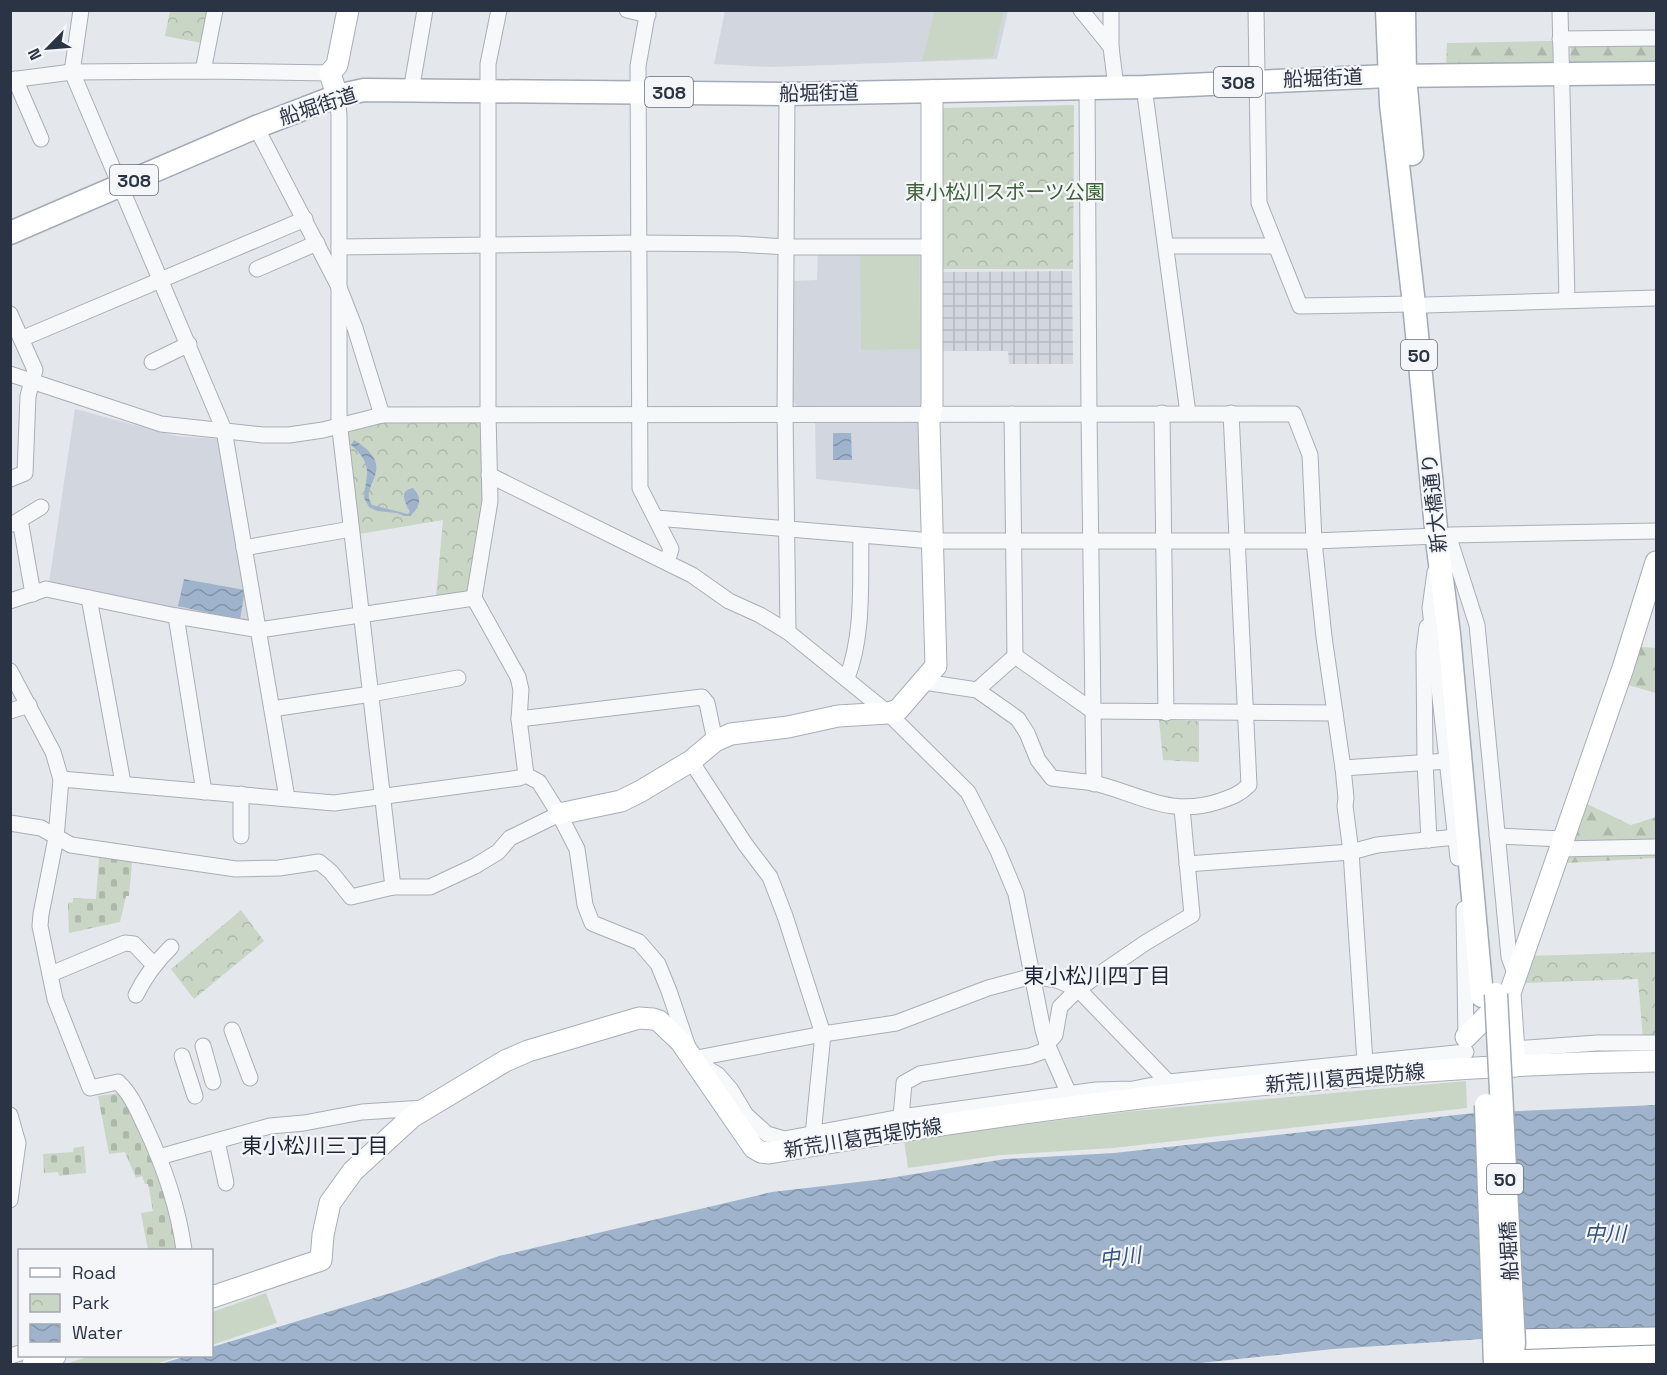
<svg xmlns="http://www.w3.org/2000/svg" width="1667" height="1375" font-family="'Space Grotesk','Noto Sans JP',sans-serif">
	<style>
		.built { fill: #d2d6de }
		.industrial { fill: url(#industrial-grid) }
		.grass { fill: #c9d6c5 }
		.forest { fill: url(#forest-firs) }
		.cemetery { fill: url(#cemetery-stones) }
		.park { fill: url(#park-crowns) }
		.water { fill: url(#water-waves) }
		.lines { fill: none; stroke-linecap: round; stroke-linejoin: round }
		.street-casing { stroke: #a9aeb7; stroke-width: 17 }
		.secondary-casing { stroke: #a9aeb7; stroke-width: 23 }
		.primary-casing { stroke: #a3abb8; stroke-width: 25 }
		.highway-casing { stroke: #8b94a3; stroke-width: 29 }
		.street { stroke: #f7f8fa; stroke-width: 15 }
		.secondary { stroke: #fff; stroke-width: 21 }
		.primary { stroke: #fff; stroke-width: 22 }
		.highway { stroke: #fff; stroke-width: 27 }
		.primary-bridge-casing { stroke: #a3abb8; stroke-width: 25; stroke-linecap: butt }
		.highway-bridge-casing { stroke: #8b94a3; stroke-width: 29; stroke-linecap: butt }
		.primary-bridge { stroke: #fff; stroke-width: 22 }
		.highway-bridge { stroke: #fff; stroke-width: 27 }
		.labels { text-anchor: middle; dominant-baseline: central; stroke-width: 4.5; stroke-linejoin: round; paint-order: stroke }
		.shield { fill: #f4f6f9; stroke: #676e7b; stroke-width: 1.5 }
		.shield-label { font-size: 18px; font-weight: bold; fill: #2b3445 }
		.street-label { font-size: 20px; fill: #2b3445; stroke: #f4f6f9 }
		.park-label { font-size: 20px; fill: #3f6138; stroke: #f4f6f9 }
		.neighbourhood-label { font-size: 21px; fill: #1d2536; stroke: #f4f6f9 }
		.water-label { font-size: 21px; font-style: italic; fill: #34527a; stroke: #f4f6f9 }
	</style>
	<defs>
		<pattern id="industrial-grid" width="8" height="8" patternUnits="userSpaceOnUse" patternTransform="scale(1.5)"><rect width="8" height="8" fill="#d2d6de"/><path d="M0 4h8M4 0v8" fill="none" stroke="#b4b8c0"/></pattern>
		<pattern id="forest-firs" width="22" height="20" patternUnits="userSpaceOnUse" patternTransform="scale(1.5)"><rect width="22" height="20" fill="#c9d6c5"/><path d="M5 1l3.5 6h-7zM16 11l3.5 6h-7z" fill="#adb8ab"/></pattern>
		<pattern id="cemetery-stones" width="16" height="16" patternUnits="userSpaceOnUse" patternTransform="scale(1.5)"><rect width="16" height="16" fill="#c9d6c5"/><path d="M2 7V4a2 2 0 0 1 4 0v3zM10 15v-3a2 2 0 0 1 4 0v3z" fill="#adb8ab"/></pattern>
		<pattern id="park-crowns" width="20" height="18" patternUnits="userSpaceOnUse" patternTransform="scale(1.5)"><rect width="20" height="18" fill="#c9d6c5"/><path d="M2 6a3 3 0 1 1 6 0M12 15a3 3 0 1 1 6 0" fill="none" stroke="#adb8ab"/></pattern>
		<pattern id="water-waves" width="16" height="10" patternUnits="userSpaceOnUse" patternTransform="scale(1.5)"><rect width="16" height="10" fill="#9fb4cc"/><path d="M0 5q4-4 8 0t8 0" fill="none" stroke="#8293a7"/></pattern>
	</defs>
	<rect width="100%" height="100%" fill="#e4e7ec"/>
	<g class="built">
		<polygon points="725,11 1008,11 997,59 771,67 714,64"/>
		<polygon points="818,251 921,253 924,403 921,407 921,425 923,490 816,479 815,409 798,408 793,401 792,281 817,280"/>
		<polygon points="75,409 176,436 220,439 251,617 246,625 49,583"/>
	</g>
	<polygon class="industrial" points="1072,271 1073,364 1009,364 1008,351 937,351 937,272"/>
	<g class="grass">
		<polygon points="935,10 1004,11 993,57 922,61"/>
		<polygon points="860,255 919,255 920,349 861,350"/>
		<polygon points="1466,1081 1467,1108 1113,1148 1001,1155 908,1168 904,1140 1124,1112"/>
		<polygon points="266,1293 277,1323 212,1345 212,1312"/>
		<polygon points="90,1356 182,1356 155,1364 66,1364"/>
	</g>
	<g class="forest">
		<polygon points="1656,38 1656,62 1570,64 1571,43"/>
		<polygon points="1552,41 1555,62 1446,66 1447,43"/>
		<polygon points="1641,647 1656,648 1656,693 1628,685"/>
		<polygon points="1587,804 1631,825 1656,817 1656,858 1566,863"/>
	</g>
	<g class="cemetery">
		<polygon points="89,853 131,859 132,862 129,896 126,896 120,922 69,933 68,903 73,902 73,898 96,899 99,858 89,856"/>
		<polygon points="120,1093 126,1100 155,1164 173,1215 177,1250 148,1250 141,1213 153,1211 148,1184 145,1184 142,1176 136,1178 125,1152 109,1154 98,1096"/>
		<polygon points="84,1146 86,1173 59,1176 58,1172 44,1173 43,1154 73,1152 74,1148"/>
	</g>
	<g class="park">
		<polygon points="170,11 209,11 202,43 165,36"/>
		<polygon points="1074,105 1073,269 936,269 937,115 944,108"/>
		<polygon points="380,420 477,421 483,425 484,469 481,516 469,587 466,593 436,597 443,520 359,534 347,428"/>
		<polygon points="1159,720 1199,721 1199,762 1163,760"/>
		<polygon points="241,910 264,941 194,999 171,969"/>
		<polygon points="1656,952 1656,1039 1643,1040 1638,979 1523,983 1529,956"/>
	</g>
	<g class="water">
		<polygon points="833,433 851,433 852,460 833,460"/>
		<path d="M354,440c47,29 3,44 18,65l36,9 2,-2c-5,-10 -12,-21 3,-24 10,10 7,19 -3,28h-6l-7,-3 -20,-2 -8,-4 -5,-9c2,-25 10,-33 -13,-53z"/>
		<polygon points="184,579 245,590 240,620 178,606"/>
		<polygon points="1656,1105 1656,1331 1512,1337 1333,1349 1191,1364 161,1364 186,1356 212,1356 212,1347 407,1288 499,1256 772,1192 884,1179 1005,1159 1114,1153 1474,1113"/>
	</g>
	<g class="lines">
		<g class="street-casing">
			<g id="street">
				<polyline points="81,10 72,72 224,430 287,798"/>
				<polyline points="499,10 488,64 488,413 490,501 474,598 518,677 521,690 519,719 526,775 539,782 559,814 577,849 585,905 592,923 639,942 658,964 669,991 692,1059 718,1075 731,1090 746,1115 767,1134 784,1139 901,1117 1096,1090 1133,1089 1168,1082 1466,1052"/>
				<polyline points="627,10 648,15"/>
				<polyline points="648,10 638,66 640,488 671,549 667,562"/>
				<polyline points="1081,10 1111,47"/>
				<polyline points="1111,10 1111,47 1116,87"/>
				<polyline points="1256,10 1259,203 1300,306 1414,304"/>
				<polyline points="1560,10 1567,300"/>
				<polyline points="1560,39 1656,38"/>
				<polyline points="203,71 215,10"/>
				<polyline points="15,79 41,139"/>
				<polyline points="10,80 72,72 203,71 330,73"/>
				<polyline points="1144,87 1188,413"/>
				<polyline points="1087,88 1089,414 1094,784"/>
				<polyline points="411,91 425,10"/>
				<polyline points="787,94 785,414 788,632"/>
				<polyline points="337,96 339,115 339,421 393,887"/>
				<polyline points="256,127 338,285 355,328 382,415"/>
				<polyline points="1166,246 1275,246"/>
				<polyline points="339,247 638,243 737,244 787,247 932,247"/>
				<polyline points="257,269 317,243"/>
				<polyline points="1426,305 1656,298"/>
				<polyline points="10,314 35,370 28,396 25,473 10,479"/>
				<polyline points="21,339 305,219"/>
				<polyline points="152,362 189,344"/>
				<polyline points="10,374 161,424 263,435 289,435 323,430 382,415 1294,414 1310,455 1314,541 1324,637 1343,768 1346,798 1345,806 1351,852 1365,1062"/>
				<polyline points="1162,413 1166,713"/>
				<polyline points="1012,414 1015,656 1093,711 1335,713"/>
				<polyline points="489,475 692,575 729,601 760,615 788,632 888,713 968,792 998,851 1016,894 1043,1030 1047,1044 1069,1094"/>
				<polyline points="656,518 933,541 1314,541 1437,536"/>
				<polyline points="20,520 33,594"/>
				<polyline points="13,524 41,507"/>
				<polyline points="1450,535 1656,531"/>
				<polyline points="1451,544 1477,625 1509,957 1516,976"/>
				<polyline points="244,548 351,529"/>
				<polyline points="1435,572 1430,608 1458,858"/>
				<polyline points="89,598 123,783"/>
				<polyline points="10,601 46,589 176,616 259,630 474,598"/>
				<polyline points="176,616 204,792"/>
				<polyline points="1427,627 1424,651 1425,763 1429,840"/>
				<path d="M10,671l43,81 8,27 -5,59 -15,76 -1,12 15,73 35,89 28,-6c13,12 19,27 27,44 19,40 33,80 39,124"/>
				<path d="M847,678c17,-44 13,-95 14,-142"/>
				<path d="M924,682l53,8 41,29 9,14 11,27 14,18c14,2 28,3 42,5 46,11 76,35 126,18 12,-4 20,-7 29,-16l-18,-372"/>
				<polyline points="977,690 1015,656"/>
				<polyline points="272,709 371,694 458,678"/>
				<polyline points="10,711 29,705"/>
				<polyline points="519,719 702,697 707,703 715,741"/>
				<polyline points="691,761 745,844 770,877 785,916 823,1034 813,1135"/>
				<polyline points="1343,768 1448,761"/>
				<polyline points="61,779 334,803 519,778 526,775"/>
				<polyline points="241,794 241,836"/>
				<polyline points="10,823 41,828 71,845 236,869 279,868 319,862 331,872 351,897 393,887 430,887 475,866 498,852 510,838 559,814"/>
				<polyline points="1497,836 1563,839"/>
				<polyline points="1560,849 1656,847"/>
				<polyline points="1187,864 1351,852 1377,845 1456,837"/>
				<polyline points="1464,909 1466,1041"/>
				<polyline points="51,974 125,943 134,944 154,965"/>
				<path d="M136,995c9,-19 20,-33 35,-48"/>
				<polyline points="232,1030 250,1078"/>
				<polyline points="1047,1044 1055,1035 1060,1007 1078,989 1145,943 1192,915 1182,808"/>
				<polyline points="203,1046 213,1082"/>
				<polyline points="1514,1049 1597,1043 1656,1043"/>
				<polyline points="182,1056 195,1096"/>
				<polyline points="692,1059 823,1034 896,1023 988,988 1033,976 1057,980 1078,989 1168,1082"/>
				<polyline points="10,1115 18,1143 10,1200"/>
				<polyline points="901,1117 904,1083 920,1074 1030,1056 1049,1049"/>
				<polyline points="217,1141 226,1183"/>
				<polyline points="159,1157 270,1126 304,1123 362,1112 424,1108"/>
				<polyline points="10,1356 20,1353"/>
			</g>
		</g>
		<g class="secondary-casing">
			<g id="secondary">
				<polyline points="337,96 330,73 337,65 348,10"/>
				<polyline points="559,814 621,801 641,791 691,761 715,741 731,734 788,727 838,716 888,713 898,710 936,666 929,423 932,405 932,91"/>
				<polyline points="1466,1037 1506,997"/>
				<polyline points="1515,1066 1510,993 1623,668 1656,562"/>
				<path d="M212,1297l109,-37 2,-25 7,-32 23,-32 59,-54 93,-56 23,-10 111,-33 14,1 6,2 22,21 73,106 7,4 8,1c293,-51 590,-87 887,-92"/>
				<polyline points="33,1364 55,1356"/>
			</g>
		</g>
		<g class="primary-casing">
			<g id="primary">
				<polyline points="1387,10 1391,104 1414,304 1438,548 1449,634 1482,996"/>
				<polyline points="1404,10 1405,76 1412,154"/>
				<polyline points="10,233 256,127 337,96 364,90 787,94 1144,87 1389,76 1656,73"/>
			</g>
		</g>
		<g class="highway-casing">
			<polyline id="highway" points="1500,1363 1514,1343 1656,1341"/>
		</g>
		<use href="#street" class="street"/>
		<use href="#secondary" class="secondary"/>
		<use href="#primary" class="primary"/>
		<use href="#highway" class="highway"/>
		<g class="primary-bridge-casing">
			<g id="primary-bridge">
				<polyline points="1496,994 1514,1343 1512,1364"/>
				<polyline points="1486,1105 1495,1364"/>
			</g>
		</g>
		<g class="highway-bridge-casing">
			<polyline id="highway-bridge" points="1509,1364 1656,1359"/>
		</g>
		<use href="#primary-bridge" class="primary-bridge"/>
		<use href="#highway-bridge" class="highway-bridge"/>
	</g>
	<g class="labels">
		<g class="shield">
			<rect x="1214" y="67" width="48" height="30" rx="4.5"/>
			<rect x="645" y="77" width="48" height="30" rx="4.5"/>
			<rect x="110" y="165" width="48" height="30" rx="4.5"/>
			<rect x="1401" y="340" width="36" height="30" rx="4.5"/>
			<rect x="1487" y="1164" width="36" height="30" rx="4.5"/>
		</g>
		<g class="shield-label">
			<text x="1238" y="82">308</text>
			<text x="669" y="92">308</text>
			<text x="134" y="180">308</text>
			<text x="1419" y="355">50</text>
			<text x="1505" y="1179">50</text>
		</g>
		<g class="street-label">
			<text transform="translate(1323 78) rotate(-2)">船堀街道</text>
			<text transform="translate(819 93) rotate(-1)">船堀街道</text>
			<text transform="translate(318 106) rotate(-18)">船堀街道</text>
			<text transform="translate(1434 503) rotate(-96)">新大橋通り</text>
			<text transform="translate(1345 1078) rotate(-5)">新荒川葛西堤防線</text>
			<text transform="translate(863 1138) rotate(-9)">新荒川葛西堤防線</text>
			<text transform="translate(1509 1251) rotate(-93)">船堀橋</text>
		</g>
		<g class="park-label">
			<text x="1005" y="192">東小松川スポーツ公園</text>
		</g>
		<g class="neighbourhood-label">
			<text x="1097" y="975">東小松川四丁目</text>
			<text x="315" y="1145">東小松川三丁目</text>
		</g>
		<g class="water-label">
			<text x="1605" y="1233">中川</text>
			<text transform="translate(1120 1257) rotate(-7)">中川</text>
		</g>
	</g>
	<rect width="1667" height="1375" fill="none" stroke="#2b3445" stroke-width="24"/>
	<rect x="18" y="1249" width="195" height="108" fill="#f4f6f9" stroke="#a4a8b1" stroke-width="1.5"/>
	<rect x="30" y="1268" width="30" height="9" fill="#ffffff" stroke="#a4a8b1" stroke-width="1.5"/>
	<text x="72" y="1279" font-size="18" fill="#2b3445">Road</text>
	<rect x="30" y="1294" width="30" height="18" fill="url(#park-crowns)" stroke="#a4a8b1" stroke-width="1.5"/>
	<text x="72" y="1309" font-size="18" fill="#2b3445">Park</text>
	<rect x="30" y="1324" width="30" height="18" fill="url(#water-waves)" stroke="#a4a8b1" stroke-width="1.5"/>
	<text x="72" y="1339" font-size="18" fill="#2b3445">Water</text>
	<g transform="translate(48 48) rotate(245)" stroke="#f4f6f9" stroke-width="4.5" paint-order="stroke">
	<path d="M0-4.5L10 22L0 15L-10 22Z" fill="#2b3445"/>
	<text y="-9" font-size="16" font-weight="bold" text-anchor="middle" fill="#2b3445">N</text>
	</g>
</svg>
